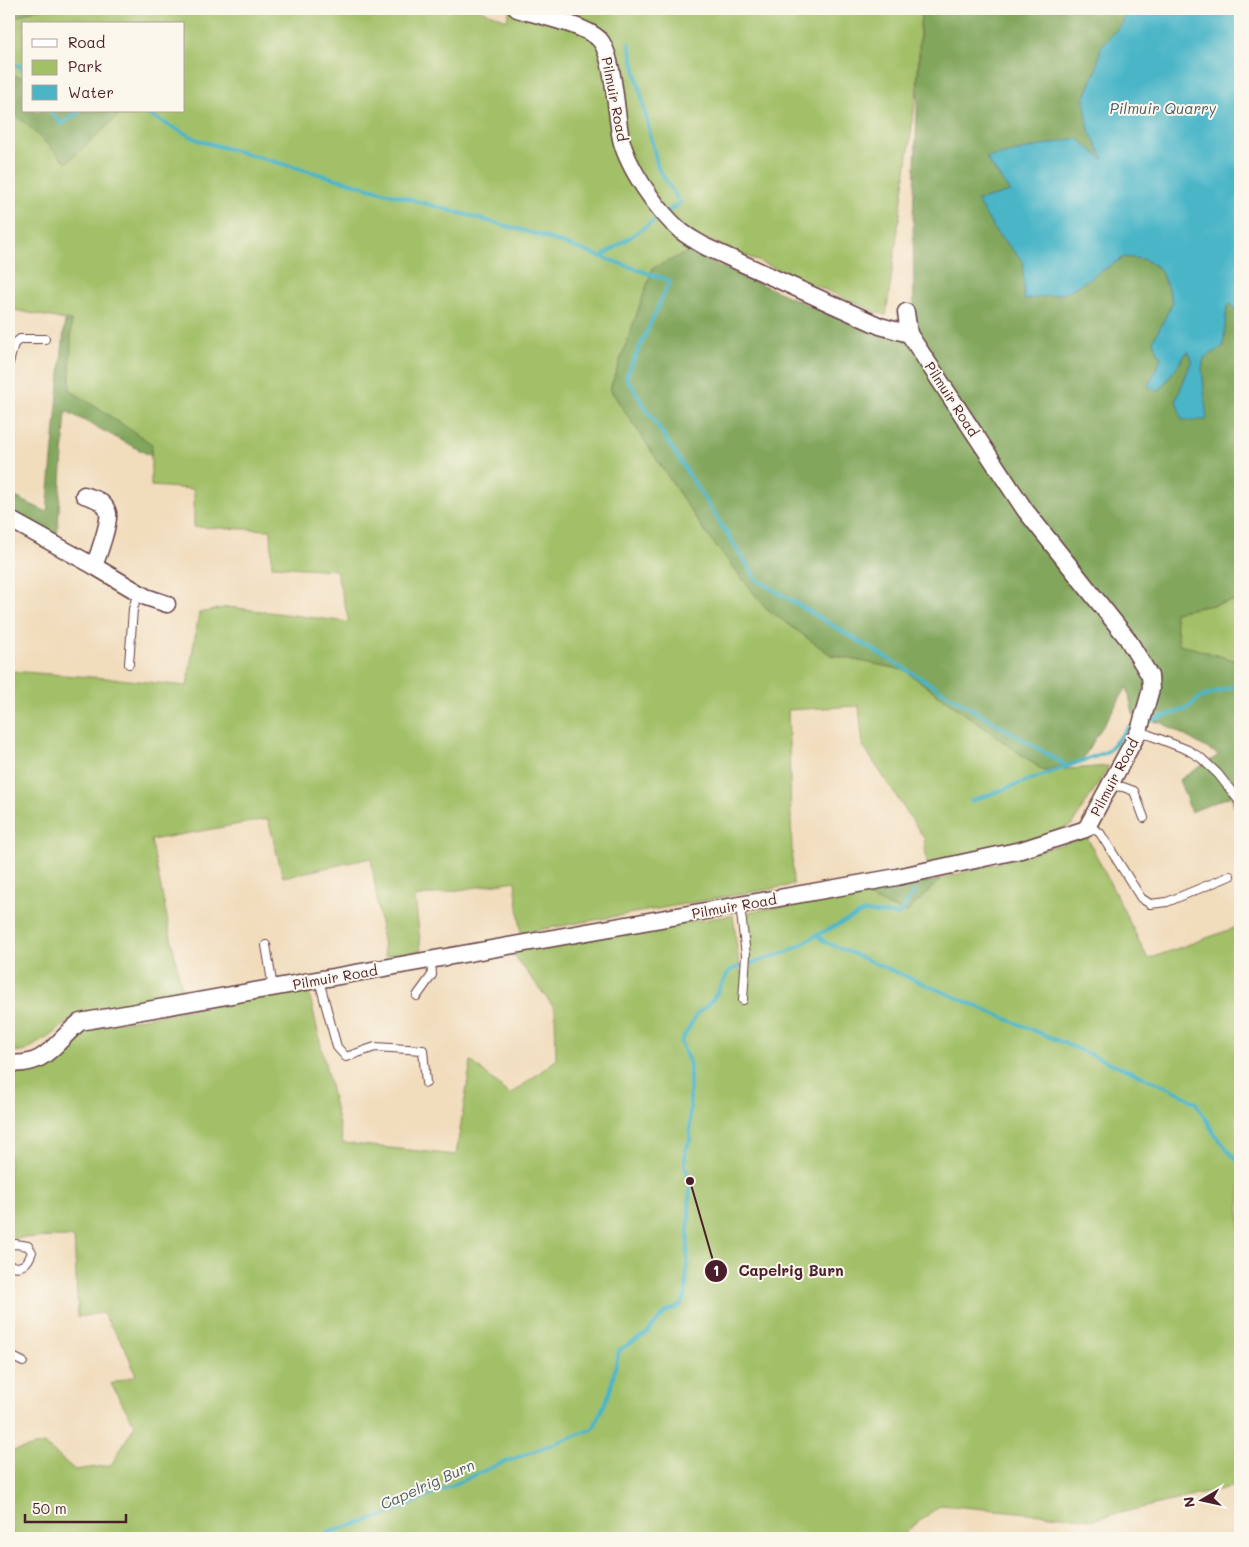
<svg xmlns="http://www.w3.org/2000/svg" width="1249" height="1547" font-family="Mali,sans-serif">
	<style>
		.green { fill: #a2c067; stroke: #767049; fill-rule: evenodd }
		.forest { fill: #81a65c; stroke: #666244 }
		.water { fill: #4ab5c7; stroke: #4a6a79 }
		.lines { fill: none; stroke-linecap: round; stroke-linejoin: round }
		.stream { stroke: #4ab5c7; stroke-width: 4 }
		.service-casing { stroke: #633b41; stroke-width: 10 }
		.minor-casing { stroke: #633b41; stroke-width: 19 }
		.service { stroke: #fff; stroke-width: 8 }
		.minor { stroke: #fff; stroke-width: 16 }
		.labels { text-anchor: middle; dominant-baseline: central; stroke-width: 4; stroke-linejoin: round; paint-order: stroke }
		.street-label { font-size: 14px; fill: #4a1f2b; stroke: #fbf7ec }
		.water-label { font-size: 15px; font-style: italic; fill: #4a5b69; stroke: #fbf7ec }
		.leader { fill: none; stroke: #4a1f2b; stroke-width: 2 }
		.callout-dot { fill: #4a1f2b; stroke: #fbf7ec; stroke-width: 2 }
		.mark-label { font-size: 15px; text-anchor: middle; font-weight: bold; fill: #fff }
		.callout-label { font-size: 15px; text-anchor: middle; font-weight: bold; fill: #4a1f2b; stroke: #fbf7ec; stroke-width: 4; stroke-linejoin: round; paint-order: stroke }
	</style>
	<rect width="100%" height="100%" fill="#fbf7ec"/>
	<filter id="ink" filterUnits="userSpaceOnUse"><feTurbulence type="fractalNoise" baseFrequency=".02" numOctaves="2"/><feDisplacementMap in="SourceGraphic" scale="10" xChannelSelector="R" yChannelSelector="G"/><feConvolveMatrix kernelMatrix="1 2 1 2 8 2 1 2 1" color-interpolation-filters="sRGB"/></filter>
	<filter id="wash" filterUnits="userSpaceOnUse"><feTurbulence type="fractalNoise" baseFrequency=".0096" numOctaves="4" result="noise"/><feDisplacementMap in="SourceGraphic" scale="20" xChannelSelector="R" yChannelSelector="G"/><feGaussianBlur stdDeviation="1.12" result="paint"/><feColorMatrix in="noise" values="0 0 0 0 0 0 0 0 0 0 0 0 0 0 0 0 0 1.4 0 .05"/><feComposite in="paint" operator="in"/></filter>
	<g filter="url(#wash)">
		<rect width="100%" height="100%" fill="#f1dcbc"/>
		<g class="green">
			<path d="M37,9h441l29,11 3,-11h411l-4,81 -31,226 -182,-78 -16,14 -35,17 -43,120 95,143 61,76 65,47 73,15 140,101 65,-5 -37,59 -28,11 -117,28 -3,-26 -61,-92 -4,-40 -71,4 5,175 -272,48 -6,-52 -100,16 6,54 -36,5 -14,-98 -88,19 -15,-58 -117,21 32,155 -81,13 -24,6 -23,19 -32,19 -14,-1v-380l110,8 68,7 12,-73 29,-6 121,15 -13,-52 -64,-4 -1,-36 -77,-3v-38l-43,-3v-42l-81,-54 1,-69 -62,-12v-289zM24,24h160v87h-160z"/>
			<polygon points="1240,600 1240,662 1179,644 1174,612"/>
			<polygon points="1087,837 1148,959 1240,926 1240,1495 1236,1486 1094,1519 941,1505 909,1529 902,1538 13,1538 9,1518 9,1452 44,1444 75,1470 111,1465 135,1425 111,1384 136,1375 125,1347 102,1313 78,1317 74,1237 9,1238 9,1068 40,1069 78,1030 308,988 343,1143 456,1155 471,1061 510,1095 556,1060 555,1009 514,955 516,950 733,915 740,973 750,975 746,915 749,912 858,893 906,913 941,879"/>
		</g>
		<g class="forest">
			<polygon points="9,9 37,9 9,20"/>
			<polygon points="921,9 1125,9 1123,22 1101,47 1096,71 1084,98 1089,131 1105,161 986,158 1011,192 978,201 996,232 1023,261 1066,293 1124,257 1144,259 1160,269 1173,302 1154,341 1161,358 1148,387 1159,391 1188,351 1192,360 1176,400 1206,420 1202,369 1204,358 1223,347 1227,307 1230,303 1240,315 1240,600 1174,612 1179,644 1240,662 1240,825 1231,796 1191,812 1179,780 1219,755 1162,723 1134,717 1127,687 1082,760 1044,771 904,670 831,655 766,608 705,532 610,389 653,268 688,252 876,335 914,323 913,217"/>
			<polygon points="9,74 24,78 24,111 116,111 121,113 67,163 9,108"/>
			<polygon points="65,320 71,321 70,390 152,444 151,456 66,411 57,540 9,514 9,494 47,512"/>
			<polygon points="941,879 906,913 858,893"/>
		</g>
		<polygon class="water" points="1125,9 1240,9 1240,315 1230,303 1227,307 1223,347 1204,358 1202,369 1207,420 1182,420 1176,400 1192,360 1188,351 1159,391 1148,387 1161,358 1153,341 1173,302 1160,269 1144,259 1124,257 1066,293 1024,300 1023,261 996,232 977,201 1010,192 986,158 1077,138 1104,160 1089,131 1084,99 1096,71 1101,47 1123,22"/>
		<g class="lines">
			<g class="stream">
				<polyline points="629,43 658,168 680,203 667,212"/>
				<polyline points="9,64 20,66 24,73"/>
				<polyline points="50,111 61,124 80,111"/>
				<polyline points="141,111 200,141 539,235 670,281 626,377 757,580 1067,766"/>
				<polyline points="601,257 661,216"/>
				<polyline points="1146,722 1187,709 1199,698 1240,684"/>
				<polyline points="971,801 1107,752 1129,727 1135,726"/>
				<polyline points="817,935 825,942 1172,1089 1196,1103 1215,1135 1240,1164"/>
				<polyline points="320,1538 330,1532 384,1516 497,1465 593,1429 610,1392 619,1350 646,1334 666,1312 681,1305 686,1294 690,1181 685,1166 685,1152 690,1140 690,1065 681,1042 697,1014 712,1001 730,970 790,951 817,935 864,912 899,915 915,891"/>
			</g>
		</g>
	</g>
	<g filter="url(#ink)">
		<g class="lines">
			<g class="service-casing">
				<g id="service">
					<polyline points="9,363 14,344 20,339 45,339"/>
					<polyline points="129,664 133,609 138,592"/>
					<polyline points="1139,731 1188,750 1201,758 1218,774 1240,802"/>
					<polyline points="1109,786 1123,787 1134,791 1144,818"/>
					<polyline points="1088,825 1100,833 1141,898 1150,904 1167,902 1230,876"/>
					<polyline points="740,905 746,955 743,1000"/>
					<polyline points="266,945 273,988"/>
					<polyline points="319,980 337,1047 346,1057 375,1047 423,1050 426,1083"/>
					<polyline points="417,996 432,975 431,960"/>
					<path d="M9,1245l7,-1 12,2 4,6c-4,12 -11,18 -23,13"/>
					<polyline points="9,1355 23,1362"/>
				</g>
			</g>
			<g class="minor-casing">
				<g id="minor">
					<polyline points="906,312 909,334"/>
					<path d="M84,495c10,3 21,6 24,18 2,9 -10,43 -14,53"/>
					<polyline points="9,519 94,566 146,597 167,604"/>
					<path d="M9,1063c37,4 45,-20 71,-41l817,-145 124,-27 65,-21 53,-98 12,-42 -1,-13 -23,-38 -102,-128 -116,-176 -29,-8 -174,-79c-8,-5 -18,-10 -25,-16 -23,-19 -53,-63 -60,-92 -5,-23 -7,-85 -22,-100 -14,-14 -62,-24 -82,-30"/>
				</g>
			</g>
			<use href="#service" class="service"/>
			<use href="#minor" class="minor"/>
		</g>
	</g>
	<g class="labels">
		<g class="street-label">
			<text transform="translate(615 99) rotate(79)">Pilmuir Road</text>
			<text transform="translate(952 399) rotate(57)">Pilmuir Road</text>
			<text transform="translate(1114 777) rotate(-62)">Pilmuir Road</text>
			<text transform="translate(734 906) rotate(-10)">Pilmuir Road</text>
			<text transform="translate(335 977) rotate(-10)">Pilmuir Road</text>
		</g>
		<g class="water-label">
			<text x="1163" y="108">Pilmuir Quarry</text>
			<text transform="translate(427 1484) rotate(-24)">Capelrig Burn</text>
		</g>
	</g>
	<path class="leader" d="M690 1181L716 1271"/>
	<g class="callout-dot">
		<circle cx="690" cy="1181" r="5"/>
		<circle cx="716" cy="1271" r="12"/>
	</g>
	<g class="mark-label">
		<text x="716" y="1276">1</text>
	</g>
	<g class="callout-label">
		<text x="791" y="1276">Capelrig Burn</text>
	</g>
	<rect width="1249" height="1547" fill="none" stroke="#fbf7ec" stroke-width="30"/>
	<rect x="22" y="22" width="162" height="90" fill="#fbf7ec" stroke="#b4a19f"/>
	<rect x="32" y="39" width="25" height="8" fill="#ffffff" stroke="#b4a19f"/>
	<text x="68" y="48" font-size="15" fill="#4a1f2b">Road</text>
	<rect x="32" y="60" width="25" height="15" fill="#a2c067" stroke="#b4a19f"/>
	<text x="68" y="72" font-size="15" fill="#4a1f2b">Park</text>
	<rect x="32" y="85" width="25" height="15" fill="#4ab5c7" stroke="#b4a19f"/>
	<text x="68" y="98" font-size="15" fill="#4a1f2b">Water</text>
	<g transform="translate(1202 1500) rotate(261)" stroke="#fbf7ec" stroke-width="4" paint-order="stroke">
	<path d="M0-4L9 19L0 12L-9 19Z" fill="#4a1f2b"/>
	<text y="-8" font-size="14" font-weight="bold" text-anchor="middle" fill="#4a1f2b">N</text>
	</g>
	<path d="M25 1514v8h101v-8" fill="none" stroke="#4a1f2b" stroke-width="2.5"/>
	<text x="32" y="1514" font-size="15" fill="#4a1f2b" stroke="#fbf7ec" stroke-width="4" paint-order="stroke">50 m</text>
</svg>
